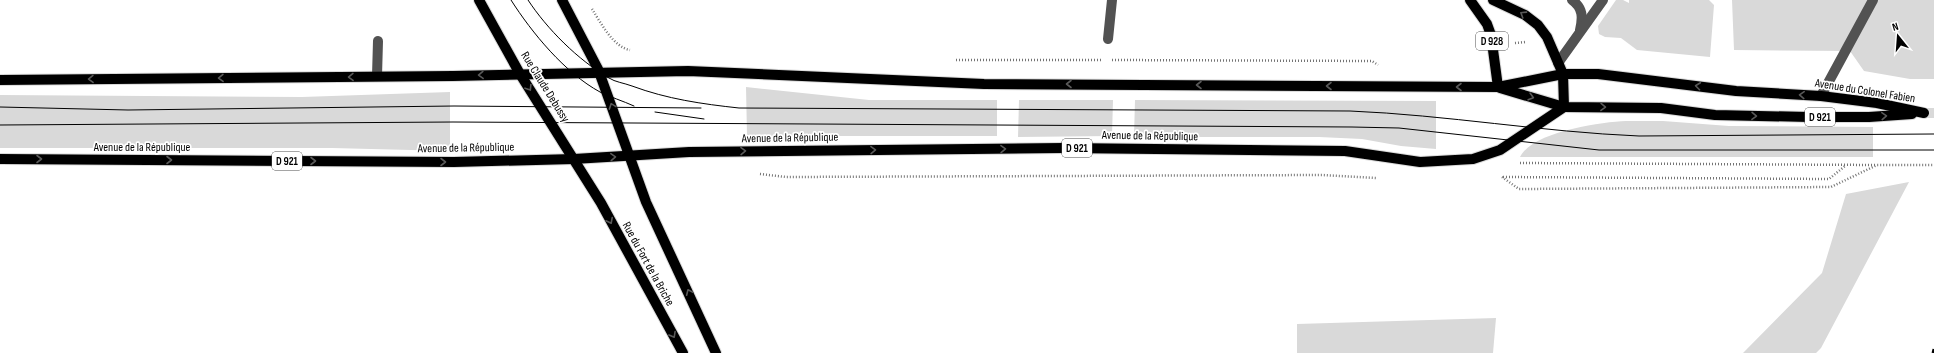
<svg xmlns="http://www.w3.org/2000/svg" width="1934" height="353" font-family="'Sofia Sans Condensed',sans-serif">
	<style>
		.green { fill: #d9d9d9 }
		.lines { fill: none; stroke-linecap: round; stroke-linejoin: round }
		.major-tunnel { stroke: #d9d9d9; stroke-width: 10; stroke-dasharray: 10 5; stroke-linecap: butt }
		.major-casing { stroke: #dbdbdb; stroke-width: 12 }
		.path { stroke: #747474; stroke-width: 2.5; stroke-dasharray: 1 2; stroke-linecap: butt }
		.minor { stroke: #525252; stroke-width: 10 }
		.major { stroke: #000; stroke-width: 10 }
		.tram { stroke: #000; stroke-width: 1 }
		.rail { stroke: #000; stroke-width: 3; stroke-dasharray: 6 2 1 2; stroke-linecap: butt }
		.oneway { stroke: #595959 }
		.labels { text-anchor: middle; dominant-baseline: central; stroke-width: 3.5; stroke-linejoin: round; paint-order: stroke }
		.shield { fill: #fff; stroke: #4c4c4c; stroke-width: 1 }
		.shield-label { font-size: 11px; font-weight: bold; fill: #000 }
		.street-label { font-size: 12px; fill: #000; stroke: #fff }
	</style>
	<rect width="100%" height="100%" fill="#fff"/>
	<g class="green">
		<polygon points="1616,0 1623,0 1629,3 1629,0 1709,0 1714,5 1710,57 1637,50 1621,38 1605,37 1599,34 1598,26"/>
		<polygon points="1732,0 1934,0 1934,79 1910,79 1864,71 1850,51 1734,50"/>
		<polygon points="746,87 869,100 997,100 997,136 747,136"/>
		<polygon points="450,92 450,151 332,148 0,148 0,95 302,97"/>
		<polygon points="1019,100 1113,100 1112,136 1018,137"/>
		<polygon points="1135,100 1436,101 1436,149 1401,146 1362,139 1319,137 1134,137"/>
		<path d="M1626,121h37l66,5 144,1v30h-353c12,-25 80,-35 106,-36z"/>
		<polygon points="1909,182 1821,348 1816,353 1743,353 1822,273 1846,194"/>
		<polygon points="1496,318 1493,353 1297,353 1297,324"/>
	</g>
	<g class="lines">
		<polyline class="major-tunnel" points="1924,113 1934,113"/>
		<g class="major-casing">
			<g id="major">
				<polyline points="479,0 520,74 601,203 683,353"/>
				<polyline points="562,0 598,69 646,202 716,353"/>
				<polyline points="1470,0 1487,24 1491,35 1498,87"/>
				<polyline points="1493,0 1525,15 1538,25 1547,37 1563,74 1564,107"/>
				<polyline points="0,80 453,76 688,71 984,84 1498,87 1563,74 1598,74 1736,91 1821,96 1877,103 1924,113"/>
				<polyline points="1500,88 1564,107 1661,108 1715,115 1809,117 1869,117 1912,114"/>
				<polyline points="0,159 454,162 574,159 689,152 1063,148 1345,151 1420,162 1473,159 1500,150 1564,107"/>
			</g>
		</g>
		<g class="path">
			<path d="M592,9c9,14 21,38 38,41"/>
			<polyline points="1515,43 1526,42"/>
			<polyline points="956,60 1103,60"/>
			<polyline points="1112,60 1372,61 1378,65"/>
			<polyline points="1520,163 1877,165"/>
			<polyline points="760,174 786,177 1322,175 1376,178"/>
			<polyline points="1502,177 1519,189 1831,187 1877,165 1934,165"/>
			<polyline points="1503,177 1829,179 1845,166"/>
		</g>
		<g class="minor">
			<path d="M1572,0c11,8 11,17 8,30"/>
			<polyline points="1108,39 1112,0"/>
			<polyline points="1558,63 1603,0"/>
			<polyline points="377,76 378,41"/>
			<polyline points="1821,96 1873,0"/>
		</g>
		<use href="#major" class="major"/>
		<g class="tram">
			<path d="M511,0c21,33 54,73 89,92 10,5 23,9 34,14"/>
			<path d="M528,0c19,29 50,60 81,78 6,4 15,5 23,8 35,13 70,18 107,22l611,3c97,4 192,21 289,25l295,-2"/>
			<polyline points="0,107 128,110 454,106 701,108"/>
			<polyline points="655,112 704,119"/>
			<polyline points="0,125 453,122 1352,127 1399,128 1599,150 1934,150"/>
		</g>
		<polyline class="rail" points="1933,353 1934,349"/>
	</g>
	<defs><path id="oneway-chevron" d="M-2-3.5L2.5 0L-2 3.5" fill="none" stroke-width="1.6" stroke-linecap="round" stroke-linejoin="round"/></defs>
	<g class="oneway">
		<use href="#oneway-chevron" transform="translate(1523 14) rotate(-148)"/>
		<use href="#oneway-chevron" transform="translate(481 75) rotate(178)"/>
		<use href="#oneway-chevron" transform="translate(351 77) rotate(179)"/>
		<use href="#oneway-chevron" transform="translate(221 78) rotate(179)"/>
		<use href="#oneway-chevron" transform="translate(91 79) rotate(179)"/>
		<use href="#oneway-chevron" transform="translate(1069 84) rotate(-180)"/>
		<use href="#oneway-chevron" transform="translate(1199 85) rotate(-180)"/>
		<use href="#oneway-chevron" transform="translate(1329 86) rotate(-180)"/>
		<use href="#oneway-chevron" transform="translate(1698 86) rotate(-173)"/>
		<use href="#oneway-chevron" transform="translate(1459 87) rotate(180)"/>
		<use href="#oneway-chevron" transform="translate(529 88) rotate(58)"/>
		<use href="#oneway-chevron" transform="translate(1802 95) rotate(-177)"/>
		<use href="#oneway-chevron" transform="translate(1531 97) rotate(16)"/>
		<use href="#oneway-chevron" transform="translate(612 106) rotate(-110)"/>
		<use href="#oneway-chevron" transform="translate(1603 107) rotate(1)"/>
		<use href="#oneway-chevron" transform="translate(1754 116) rotate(1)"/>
		<use href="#oneway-chevron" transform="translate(1884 116) rotate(-3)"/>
		<use href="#oneway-chevron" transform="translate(1003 149) rotate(-1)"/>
		<use href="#oneway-chevron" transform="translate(873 150) rotate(-1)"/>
		<use href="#oneway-chevron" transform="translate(743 151) rotate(-1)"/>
		<use href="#oneway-chevron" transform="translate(613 157) rotate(-3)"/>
		<use href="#oneway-chevron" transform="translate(39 159)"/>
		<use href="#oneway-chevron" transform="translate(169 160)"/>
		<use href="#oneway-chevron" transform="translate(313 161)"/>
		<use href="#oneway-chevron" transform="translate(443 162)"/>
		<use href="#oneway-chevron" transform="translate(610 221) rotate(63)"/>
		<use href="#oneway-chevron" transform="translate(689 292) rotate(-114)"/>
		<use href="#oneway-chevron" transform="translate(673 335) rotate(61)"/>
	</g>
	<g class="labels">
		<g class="shield">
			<rect x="1476" y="32" width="32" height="18" rx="3"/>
			<rect x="1805" y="108" width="30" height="18" rx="3"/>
			<rect x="1062" y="139" width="30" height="18" rx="3"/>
			<rect x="272" y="152" width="30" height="18" rx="3"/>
		</g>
		<g class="shield-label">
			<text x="1492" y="41">D 928</text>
			<text x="1820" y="117">D 921</text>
			<text x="1077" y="148">D 921</text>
			<text x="287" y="161">D 921</text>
		</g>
		<g class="street-label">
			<text transform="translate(545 87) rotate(58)">Rue Claude Debussy</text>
			<text transform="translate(1865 91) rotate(9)">Avenue du Colonel Fabien</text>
			<text transform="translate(1150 136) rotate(1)">Avenue de la République</text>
			<text transform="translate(790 138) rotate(-1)">Avenue de la République</text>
			<text x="142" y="147">Avenue de la République</text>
			<text transform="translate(466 148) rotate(-1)">Avenue de la République</text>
			<text transform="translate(648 264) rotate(61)">Rue du Fort de la Briche</text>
		</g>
	</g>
	<g transform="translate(1898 36) rotate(343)" stroke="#ffffff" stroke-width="3" paint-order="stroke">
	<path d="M0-3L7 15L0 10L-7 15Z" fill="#000000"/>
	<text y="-6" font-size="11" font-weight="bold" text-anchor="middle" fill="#000000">N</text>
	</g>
</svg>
